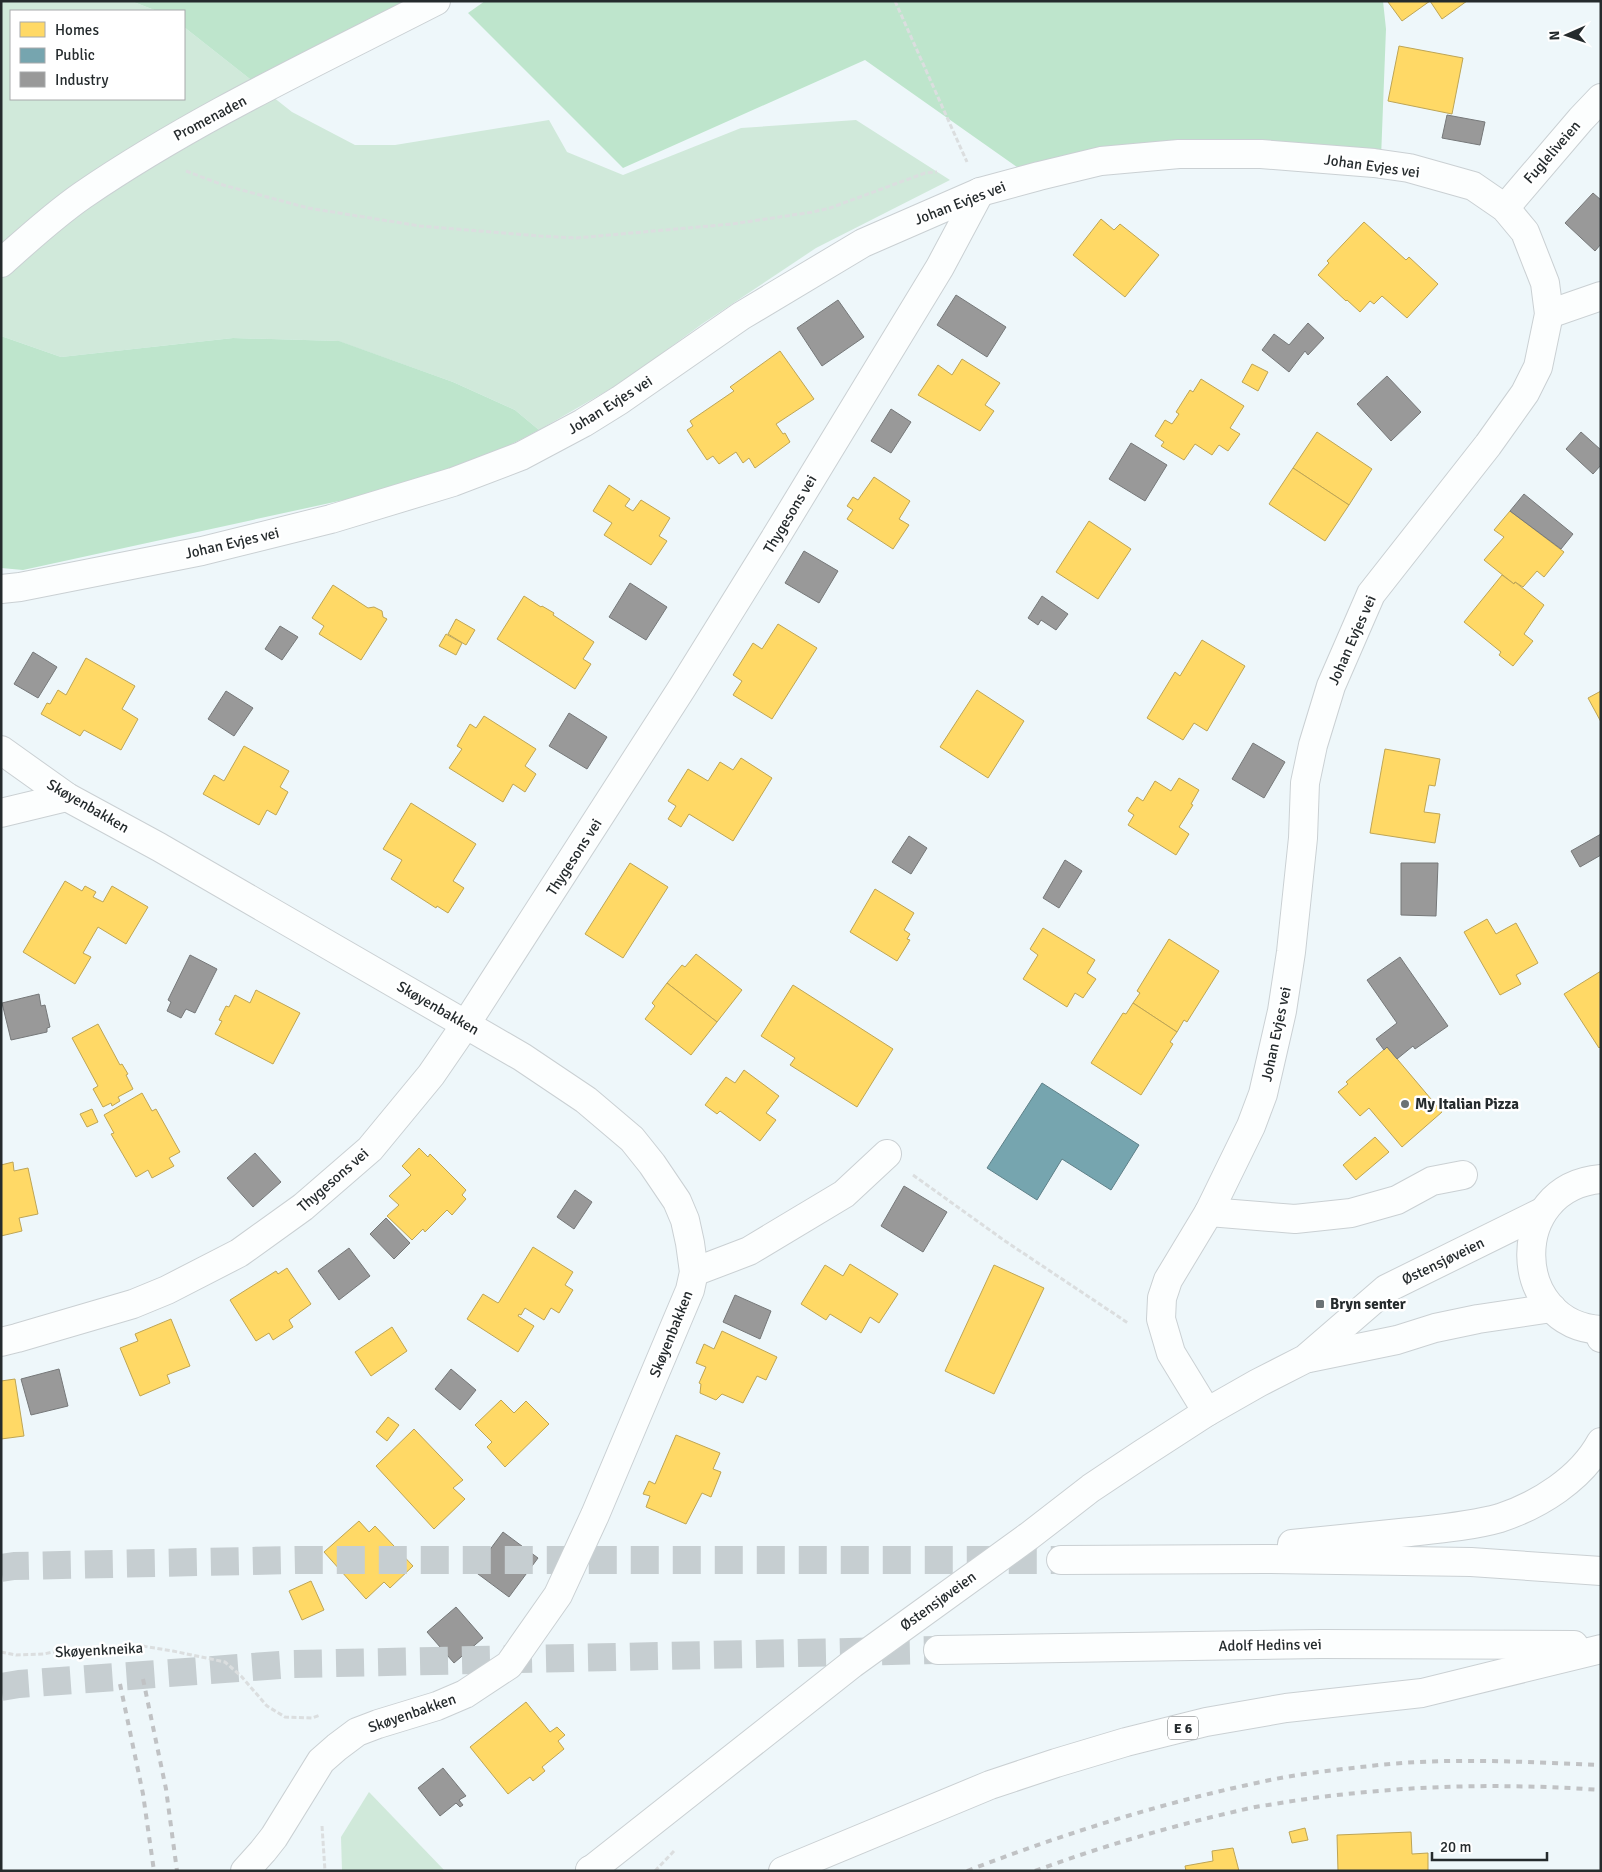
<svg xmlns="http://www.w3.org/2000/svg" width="1602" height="1872" font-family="Signika,sans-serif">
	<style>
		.green { fill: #d0e9da }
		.forest { fill: #bee5cc }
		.homes { fill: #ffd966; stroke: #bea555 }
		.public { fill: #76a5af; stroke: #5e8088 }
		.industry { fill: #999; stroke: #767879 }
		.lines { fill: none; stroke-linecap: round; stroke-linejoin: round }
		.highway-tunnel { stroke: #c6ced1; stroke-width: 28; stroke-dasharray: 28 14; stroke-linecap: butt }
		.minor-casing { stroke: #cad0d3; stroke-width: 30 }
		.major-casing { stroke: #cad0d3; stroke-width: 30 }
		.highway-casing { stroke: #cad0d3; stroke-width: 30 }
		.path { stroke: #dbdedf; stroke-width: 3; stroke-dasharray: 5 2.5; stroke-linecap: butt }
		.minor { stroke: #fcfefe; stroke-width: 28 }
		.major { stroke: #fcfefe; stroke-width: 28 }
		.highway { stroke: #fcfefe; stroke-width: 28 }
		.rail { stroke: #c0c2c4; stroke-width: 4; stroke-dasharray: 6 6; stroke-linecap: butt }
		.poi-dot { fill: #6b7275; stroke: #fff; stroke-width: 2 }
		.labels { text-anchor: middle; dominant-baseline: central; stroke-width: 5; stroke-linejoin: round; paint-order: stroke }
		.shield { fill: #fff; stroke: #666b6c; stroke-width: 1 }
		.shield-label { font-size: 14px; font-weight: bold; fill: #252b2d }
		.street-label { font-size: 15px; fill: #252b2d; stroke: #fff }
		.poi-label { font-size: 15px; font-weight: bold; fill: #252b2d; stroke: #fff; text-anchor: start }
	</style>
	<rect width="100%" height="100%" fill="#eef7fa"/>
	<g class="green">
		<polygon points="1,1 131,1 157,11 11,11 11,99 184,99 184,27 292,112 355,145 395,145 549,120 567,152 623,175 741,128 856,120 950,180 816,248 702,324 624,381 539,430 515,410 453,382 338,341 233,338 61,357 1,336"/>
		<polygon points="369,1792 445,1871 342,1871 341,1837"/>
	</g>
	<g class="forest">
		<polygon points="131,1 408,1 255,83 184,27 184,11 157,11"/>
		<polygon points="485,1 1383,1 1386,29 1381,158 1234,153 1031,177 865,60 623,168 468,13"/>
		<polygon points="1,336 61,357 233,338 339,341 453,382 515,410 539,430 471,465 394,489 23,570 1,568"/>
	</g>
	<g class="homes">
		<polygon points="1390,1 1430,1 1402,21 1388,2"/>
		<polygon points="1430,1 1467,1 1442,19"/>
		<polygon points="1399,46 1463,58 1452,114 1388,101"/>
		<polygon points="1101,219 1114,230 1120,224 1159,255 1125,297 1073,255"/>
		<polygon points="1364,222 1406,260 1409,257 1438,284 1407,318 1382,296 1374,304 1370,301 1360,312 1347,300 1346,301 1318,275 1329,263 1327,261"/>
		<polygon points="780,351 814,399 776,424 783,434 785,433 790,442 755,468 749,458 743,463 736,452 719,464 713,456 707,460 687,430 693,426 690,421 734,391 730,387"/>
		<polygon points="962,359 1000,383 985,405 994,411 980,431 918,395 938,365 952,375"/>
		<polygon points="1252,364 1268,372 1258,391 1242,382"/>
		<polygon points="1201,379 1244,406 1230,428 1240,434 1228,451 1219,445 1212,455 1195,444 1184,460 1161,446 1164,442 1155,436 1165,420 1172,424 1179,414 1176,412 1190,390 1193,392"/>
		<polygon points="1317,432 1372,469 1349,505 1293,468"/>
		<polygon points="1293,468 1349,505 1325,541 1269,504"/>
		<polygon points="874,477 910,501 899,519 909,525 893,549 847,519 853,510 847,506 853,497 858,500"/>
		<polygon points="609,485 630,499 625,506 633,511 641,500 670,518 659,536 667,541 651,565 604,535 612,523 593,511"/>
		<polygon points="1510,511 1564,552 1544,577 1537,571 1523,587 1515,582 1514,584 1484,560 1504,537 1494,530"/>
		<polygon points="1089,521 1131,549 1098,599 1056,572"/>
		<polygon points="1502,575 1514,584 1515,582 1544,605 1524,634 1533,641 1513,666 1499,655 1501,652 1464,622"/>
		<polygon points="333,585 368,608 374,607 382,611 383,617 387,619 361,660 319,634 324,626 312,618"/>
		<polygon points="524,596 541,607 542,606 554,613 553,615 594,642 583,659 591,664 575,689 497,639"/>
		<polygon points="456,619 475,630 466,645 448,634"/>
		<polygon points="778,624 817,648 772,719 733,695 742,681 733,675 753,643 762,649"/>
		<polygon points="446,634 462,643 456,655 439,646"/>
		<polygon points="1202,640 1245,666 1207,731 1194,723 1183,740 1147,718 1175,672 1180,676"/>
		<polygon points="86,658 135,686 122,709 138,719 121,750 84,730 80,736 41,714 47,703 50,704 58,690 66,695"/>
		<polygon points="977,690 1024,721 988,778 940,747"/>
		<polygon points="1601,691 1601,722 1588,698"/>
		<polygon points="484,716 536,749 525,766 536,774 525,792 513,784 503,802 449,768 462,749 457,746 470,724 476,728"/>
		<polygon points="244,746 289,771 280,787 288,792 276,815 267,810 259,825 203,794 214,775 224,781"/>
		<polygon points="1385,749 1440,759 1435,786 1429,785 1424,812 1440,814 1435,843 1370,833"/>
		<polygon points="741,758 772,778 733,841 689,814 681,827 668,819 676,806 668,801 688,769 708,781 720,762 733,770"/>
		<polygon points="1179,778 1199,790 1191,804 1193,805 1179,827 1189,834 1176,855 1128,825 1134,815 1128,811 1137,797 1143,801 1155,781 1171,791"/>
		<polygon points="411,803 476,844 453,881 464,888 448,913 437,906 436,908 391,879 402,860 383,849"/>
		<polygon points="630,863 668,887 623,958 585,934"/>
		<polygon points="65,881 82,891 85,886 96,892 93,897 103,902 112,886 148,907 126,944 98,927 83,953 91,957 75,984 23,952"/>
		<polygon points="875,889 914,913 904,930 910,934 907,939 910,940 897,961 850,932"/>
		<polygon points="1487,919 1496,934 1516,923 1538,963 1516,975 1521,984 1500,995 1464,932"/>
		<polygon points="1043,928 1095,960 1087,973 1096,979 1083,998 1075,993 1067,1007 1023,979 1038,955 1030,949"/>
		<polygon points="1169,939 1219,971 1187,1022 1184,1020 1177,1032 1133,1003 1140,993 1137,991"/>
		<polygon points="696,954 742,990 717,1022 667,983 682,965 685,967"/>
		<polygon points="1601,971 1601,1046 1599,1048 1564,994"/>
		<polygon points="667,983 717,1022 691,1055 645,1019 655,1006 652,1003"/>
		<polygon points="793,985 893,1049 857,1107 790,1065 795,1058 761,1036"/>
		<polygon points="256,990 300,1013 273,1064 215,1034 222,1021 219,1020 226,1006 229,1007 235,995 250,1003"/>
		<polygon points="1133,1003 1177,1032 1170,1042 1173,1044 1141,1095 1091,1063 1123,1013 1126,1014"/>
		<polygon points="98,1024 120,1065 122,1064 128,1074 126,1075 133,1089 118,1097 120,1101 112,1106 111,1103 103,1107 93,1089 98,1086 72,1038"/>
		<polygon points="1387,1047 1442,1112 1402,1147 1369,1108 1360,1116 1338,1092 1348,1084 1346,1082"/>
		<polygon points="744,1070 779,1096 766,1113 776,1120 760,1141 720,1111 717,1114 705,1105 726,1077 735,1083"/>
		<polygon points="142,1093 152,1111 156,1109 180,1152 169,1158 174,1166 152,1178 148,1170 136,1177 111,1134 114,1133 104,1115"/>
		<polygon points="92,1109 98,1122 87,1127 80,1114"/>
		<polygon points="1375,1137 1389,1152 1356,1180 1343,1165"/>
		<polygon points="419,1148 428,1157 430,1154 466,1190 462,1195 466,1199 452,1215 447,1210 425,1232 423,1229 412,1240 387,1216 399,1205 389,1196 411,1175 402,1166"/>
		<polygon points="13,1162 14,1171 28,1168 38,1214 19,1218 22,1231 1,1236 1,1165"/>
		<polygon points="533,1247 573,1272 565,1285 573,1290 559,1313 551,1308 544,1320 525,1308 521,1315 519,1314 518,1316 534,1326 518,1352 467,1319 483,1294 498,1303 499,1302"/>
		<polygon points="850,1264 898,1294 879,1323 870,1317 861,1333 830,1314 826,1320 801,1304 825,1265 843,1276"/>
		<polygon points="994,1265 1044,1288 994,1394 945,1371"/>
		<polygon points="287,1268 311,1304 289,1320 293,1327 273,1340 269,1333 256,1341 230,1300 276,1271 278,1274"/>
		<polygon points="171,1319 190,1366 167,1375 170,1383 140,1396 120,1348 138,1341 135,1334"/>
		<polygon points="392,1327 407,1351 371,1376 355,1352"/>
		<polygon points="722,1331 777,1357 766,1380 757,1376 743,1403 722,1394 716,1400 700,1393 701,1384 699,1383 706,1367 696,1363 704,1344 714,1349"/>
		<polygon points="15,1379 24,1436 1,1439 1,1381"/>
		<polygon points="501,1400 514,1413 526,1401 549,1424 505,1467 487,1447 492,1442 475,1425"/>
		<polygon points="388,1417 399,1425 387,1441 376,1432"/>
		<polygon points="414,1429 463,1480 453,1488 465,1499 434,1529 376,1466"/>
		<polygon points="676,1435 720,1453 713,1469 721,1472 711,1497 702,1493 686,1524 646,1507 650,1496 643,1494 649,1481 655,1484"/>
		<polygon points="359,1521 369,1532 375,1526 413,1566 390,1588 384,1582 366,1599 324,1552"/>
		<polygon points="311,1581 324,1610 302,1620 289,1591"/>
		<polygon points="526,1702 550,1732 557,1727 565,1735 558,1741 564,1749 542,1767 545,1771 533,1781 530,1777 508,1794 470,1747"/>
		<polygon points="1305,1828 1308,1840 1292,1843 1289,1832"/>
		<polygon points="1411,1832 1412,1854 1428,1853 1428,1871 1338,1871 1337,1835"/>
		<polygon points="1233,1848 1239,1871 1186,1871 1185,1866 1213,1861 1212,1851"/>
	</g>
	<polygon class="public" points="1042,1083 1139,1145 1111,1190 1062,1159 1037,1200 987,1168"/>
	<g class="industry">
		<polygon points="1447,115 1485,122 1480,145 1442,138"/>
		<polygon points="1593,193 1601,200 1601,244 1595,251 1565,223"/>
		<polygon points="956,295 1006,327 987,357 937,325"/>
		<polygon points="838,300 864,337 822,366 797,328"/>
		<polygon points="1308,323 1324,338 1308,355 1305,351 1289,372 1262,350 1274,334 1289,345"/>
		<polygon points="1387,376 1421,412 1391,441 1357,404"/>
		<polygon points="891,409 911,422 891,453 871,441"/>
		<polygon points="1581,432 1601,450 1601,465 1593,474 1566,449"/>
		<polygon points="1131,443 1167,465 1145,501 1109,479"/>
		<polygon points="1524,494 1573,534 1561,549 1510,511"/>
		<polygon points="804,551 838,571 819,603 785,583"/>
		<polygon points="630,583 667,607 646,640 609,617"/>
		<polygon points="1042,596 1068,614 1056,630 1041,620 1038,625 1028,618"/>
		<polygon points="280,626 298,637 282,660 265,649"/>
		<polygon points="33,652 57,667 38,698 14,684"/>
		<polygon points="226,691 253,708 234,736 208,719"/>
		<polygon points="569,713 607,737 587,769 549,746"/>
		<polygon points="1253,743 1285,762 1264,798 1232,779"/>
		<polygon points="1601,834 1601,855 1580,867 1571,851"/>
		<polygon points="909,836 927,848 911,874 892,862"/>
		<polygon points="1065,860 1082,871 1059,908 1043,898"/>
		<polygon points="1401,863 1438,863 1436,916 1401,915"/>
		<polygon points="190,955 217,969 195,1013 186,1009 181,1018 167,1011 171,1002 168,1000"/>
		<polygon points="1400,957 1448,1026 1415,1049 1413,1046 1397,1059 1387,1047 1384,1050 1376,1039 1397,1023 1367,980"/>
		<polygon points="39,994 41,1006 45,1005 50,1027 47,1028 47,1032 11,1040 2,1003"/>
		<polygon points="255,1153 281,1182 253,1207 227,1178"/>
		<polygon points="904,1186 947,1212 923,1252 881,1226"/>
		<polygon points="575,1190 592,1202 574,1229 557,1217"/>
		<polygon points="386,1218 410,1243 394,1259 370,1234"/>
		<polygon points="349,1248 370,1276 339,1300 318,1271"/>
		<polygon points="735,1295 771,1311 760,1339 723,1322"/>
		<polygon points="59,1369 68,1406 31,1415 21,1379"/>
		<polygon points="451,1369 476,1390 460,1410 435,1389"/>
		<polygon points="503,1532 538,1558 509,1597 474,1571"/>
		<polygon points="456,1607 483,1638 454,1663 427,1632"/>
		<polygon points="443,1768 466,1796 459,1800 463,1805 460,1807 456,1803 440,1816 418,1788"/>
	</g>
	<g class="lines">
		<g class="highway-tunnel">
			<polyline points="1,1568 14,1566 295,1560 1061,1560"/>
			<polyline points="1,1687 19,1684 294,1664 938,1650"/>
		</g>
		<g class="minor-casing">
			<g id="minor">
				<polyline points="1505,208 1581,119 1601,98"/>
				<path d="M1,263c27,-24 53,-48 82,-68 111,-76 234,-133 353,-194"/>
				<polyline points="1549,314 1601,296"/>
				<polyline points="1,589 20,587 202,551 331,519 453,482 521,456 583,423 620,400 741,316 863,243 980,192 1039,176 1101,161 1179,154 1261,154 1374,163 1409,168 1473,186 1505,208 1525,232 1545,283 1549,314 1538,367 1525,393 1488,445 1371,594 1331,686 1313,745 1305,783 1303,838 1291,952 1282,1011 1263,1094 1251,1126 1209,1212 1168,1280 1162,1298 1161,1319 1171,1353 1207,1412"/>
				<polyline points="1,750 67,797 159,847 522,1057 586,1100 632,1139 652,1164 677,1201 685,1220 690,1243 694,1272 690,1290 595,1515 558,1595 509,1665 465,1694 437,1706 378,1724 357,1732 337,1747 321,1761 274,1837 263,1851 245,1871"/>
				<polyline points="1,813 67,797"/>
				<polyline points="1209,1212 1295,1219 1351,1213 1397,1200 1432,1181 1463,1175"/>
				<polyline points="694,1272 749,1251 844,1194 887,1154"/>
				<polyline points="1,1342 17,1338 133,1304 167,1290 239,1253 303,1207 370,1149 431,1075 466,1024 682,688 777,535 940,267 980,192"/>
			</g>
		</g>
		<g class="major-casing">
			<g id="major">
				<path d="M1601,1179c-95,8 -91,146 0,151"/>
				<polyline points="1309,1358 1397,1340 1435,1328 1478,1319 1552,1308"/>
				<polyline points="590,1871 852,1664 1029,1536 1091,1488 1142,1454 1207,1412 1258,1383 1305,1359 1386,1289 1542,1212"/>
			</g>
		</g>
		<g class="highway-casing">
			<g id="highway">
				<polyline points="1598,1330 1601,1338"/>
				<path d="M1292,1544c39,-4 78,-8 118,-12 28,-3 62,-6 90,-14 39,-13 81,-39 101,-76"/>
				<polyline points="1061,1560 1264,1559 1471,1562 1601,1571"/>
				<polyline points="938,1650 1321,1644 1574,1645"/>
				<polyline points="590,1870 591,1871"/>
				<polyline points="783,1871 990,1785 1056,1763 1126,1742 1206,1722 1286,1708 1422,1693 1601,1649"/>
			</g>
		</g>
		<g class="path">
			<polyline points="895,1 967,162"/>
			<polyline points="186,171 223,185 308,208 420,226 540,236 576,238 732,224 813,212 830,208 925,173 937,172"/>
			<polyline points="913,1175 1005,1241 1128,1323"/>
			<polyline points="1,1652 16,1655 44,1654 66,1649 142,1646 173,1651 225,1662 241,1676 267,1706 285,1717 312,1718 320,1715"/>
			<polyline points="322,1826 325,1871"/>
			<polyline points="655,1871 675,1850"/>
		</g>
		<use href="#minor" class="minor"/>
		<use href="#major" class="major"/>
		<use href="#highway" class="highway"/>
		<g class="rail">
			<polyline points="143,1679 166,1789 177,1871"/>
			<polyline points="120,1684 143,1794 154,1871"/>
			<path d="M967,1871c96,-37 194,-68 294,-89 35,-8 73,-12 109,-16 76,-9 154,-4 231,-1"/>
			<path d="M1035,1871c59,-22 120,-40 181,-55 18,-4 35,-9 52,-11 111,-19 221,-23 333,-15"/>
		</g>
	</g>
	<g class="poi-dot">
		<circle cx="1405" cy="1104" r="5"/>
		<rect x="1315" y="1299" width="10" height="10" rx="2.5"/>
	</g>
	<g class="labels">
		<rect class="shield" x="1168" y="1716.5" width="30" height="23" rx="4"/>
		<g class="shield-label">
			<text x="1183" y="1728">E 6</text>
		</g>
		<g class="street-label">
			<text transform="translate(210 118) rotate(-28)">Promenaden</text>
			<text transform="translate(1552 152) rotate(-49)">Fugleliveien</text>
			<text transform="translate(1372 166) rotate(8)">Johan Evjes vei</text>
			<text transform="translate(960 203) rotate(-21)">Johan Evjes vei</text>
			<text transform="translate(610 405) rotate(-32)">Johan Evjes vei</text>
			<text transform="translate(790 514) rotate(-59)">Thygesons vei</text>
			<text transform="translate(232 543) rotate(-13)">Johan Evjes vei</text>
			<text transform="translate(1352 640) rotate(-66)">Johan Evjes vei</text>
			<text transform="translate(88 806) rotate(30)">Skøyenbakken</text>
			<text transform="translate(574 857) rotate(-57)">Thygesons vei</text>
			<text transform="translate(438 1008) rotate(30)">Skøyenbakken</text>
			<text transform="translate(1276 1034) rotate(-78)">Johan Evjes vei</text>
			<text transform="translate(333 1180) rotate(-41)">Thygesons vei</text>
			<text transform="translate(1443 1261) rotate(-26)">Østensjøveien</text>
			<text transform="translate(671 1334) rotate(-68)">Skøyenbakken</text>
			<text transform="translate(938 1601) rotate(-36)">Østensjøveien</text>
			<text transform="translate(1270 1645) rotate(-1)">Adolf Hedins vei</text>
			<text transform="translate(99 1650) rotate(-3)">Skøyenkneika</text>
			<text transform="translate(412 1713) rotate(-19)">Skøyenbakken</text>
		</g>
		<g class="poi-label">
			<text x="1415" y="1104">My Italian Pizza</text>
			<text x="1330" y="1304">Bryn senter</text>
		</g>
	</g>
	<rect width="1602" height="1872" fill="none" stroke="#252b2d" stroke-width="5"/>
	<rect x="10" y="10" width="175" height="90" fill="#ffffff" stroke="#a8aaab"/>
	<rect x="20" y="22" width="25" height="15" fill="#ffd966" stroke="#a8aaab"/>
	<text x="55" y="35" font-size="15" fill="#252b2d">Homes</text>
	<rect x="20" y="48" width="25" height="15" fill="#76a5af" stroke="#a8aaab"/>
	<text x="55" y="60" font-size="15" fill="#252b2d">Public</text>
	<rect x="20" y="72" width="25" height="15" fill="#999999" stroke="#a8aaab"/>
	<text x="55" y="85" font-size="15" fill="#252b2d">Industry</text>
	<g transform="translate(1567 35) rotate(268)" stroke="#ffffff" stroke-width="4" paint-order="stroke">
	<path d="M0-4L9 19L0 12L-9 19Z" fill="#252b2d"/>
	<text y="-8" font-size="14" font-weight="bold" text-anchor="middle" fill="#252b2d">N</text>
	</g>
	<path d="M1432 1852v8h115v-8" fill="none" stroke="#252b2d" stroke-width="2.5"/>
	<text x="1440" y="1852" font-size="15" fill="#252b2d" stroke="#ffffff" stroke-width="4" paint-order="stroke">20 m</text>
</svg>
